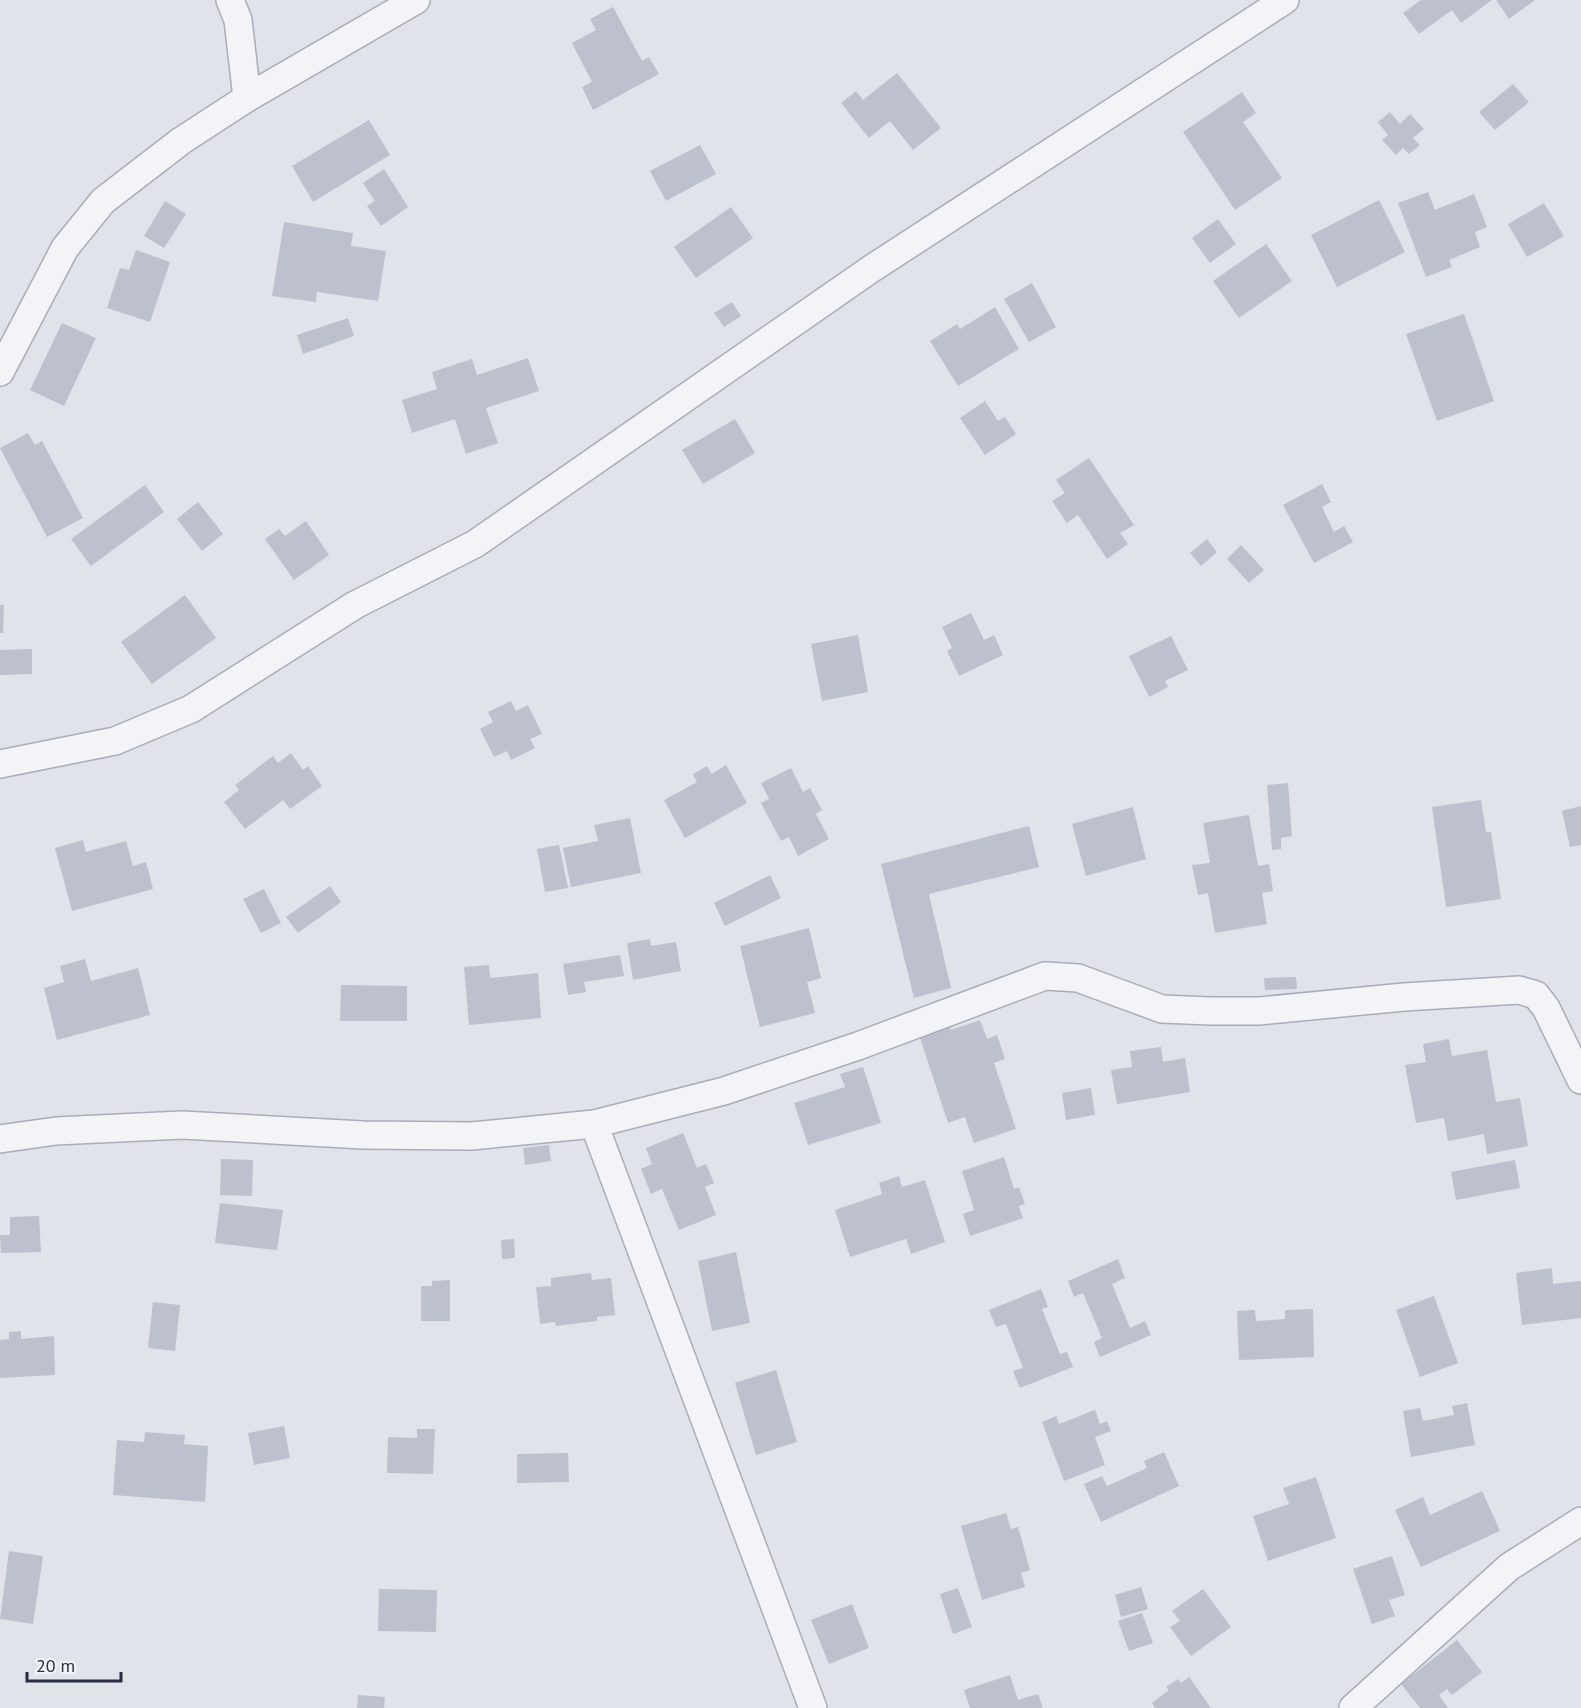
<svg xmlns="http://www.w3.org/2000/svg" width="1581" height="1708" font-family="'PT Sans',sans-serif">
	<style>
		.building { fill: #bcc1cd }
		.lines { fill: none; stroke-linecap: round; stroke-linejoin: round }
		.street-casing { stroke: #a8adb8; stroke-width: 30 }
		.street { stroke: #f3f4f8; stroke-width: 27 }
	</style>
	<rect width="100%" height="100%" fill="#e0e3ea"/>
	<g class="building">
		<polygon points="1421,0 1492,0 1461,23 1452,10 1419,34 1403,13"/>
		<polygon points="1496,0 1535,0 1509,19"/>
		<polygon points="613,7 642,61 649,57 659,74 593,110 582,87 592,82 572,43 596,30 590,19"/>
		<polygon points="897,73 941,128 913,150 890,121 869,138 841,103 856,91 863,100"/>
		<polygon points="1513,84 1529,102 1495,130 1479,112"/>
		<polygon points="1242,92 1256,113 1243,122 1282,178 1235,210 1183,132"/>
		<polygon points="1390,112 1400,124 1410,114 1424,129 1413,138 1420,145 1409,154 1403,148 1396,155 1382,140 1388,135 1378,122"/>
		<polygon points="369,120 390,155 313,202 292,166"/>
		<polygon points="700,145 716,174 666,201 650,171"/>
		<polygon points="384,169 408,207 381,226 367,206 375,201 363,183"/>
		<polygon points="1428,192 1435,210 1474,194 1487,227 1475,232 1480,247 1449,260 1452,267 1426,277 1398,203"/>
		<polygon points="1379,200 1405,252 1337,287 1311,235"/>
		<polygon points="165,201 186,214 164,248 144,236"/>
		<polygon points="1544,203 1564,236 1527,257 1508,224"/>
		<polygon points="731,207 753,238 696,278 674,247"/>
		<polygon points="1218,219 1236,244 1210,263 1192,238"/>
		<polygon points="284,222 353,233 351,246 386,251 378,301 317,292 316,302 272,296"/>
		<polygon points="1266,244 1292,281 1239,318 1213,281"/>
		<polygon points="136,250 170,262 150,322 107,308 120,268 129,270"/>
		<polygon points="1032,283 1056,327 1029,342 1004,299"/>
		<polygon points="732,302 741,316 724,327 714,313"/>
		<polygon points="995,307 1019,349 958,386 930,341 957,324 960,329"/>
		<polygon points="1464,314 1494,401 1437,421 1406,334"/>
		<polygon points="348,318 354,336 303,354 297,335"/>
		<polygon points="62,323 96,338 64,406 30,390"/>
		<polygon points="528,358 539,391 486,408 498,443 466,454 455,419 412,433 402,400 437,389 432,372 472,359 477,375"/>
		<polygon points="985,401 998,421 1005,417 1016,434 985,455 960,418"/>
		<polygon points="735,419 755,453 703,484 682,450"/>
		<polygon points="28,433 35,445 42,441 83,518 47,537 0,448"/>
		<polygon points="1089,458 1134,525 1120,533 1128,544 1107,559 1078,515 1067,523 1052,501 1065,493 1056,480"/>
		<polygon points="1322,484 1331,502 1322,507 1334,532 1344,526 1353,542 1314,563 1283,505"/>
		<polygon points="145,485 164,512 91,566 71,539"/>
		<polygon points="198,502 223,534 202,551 177,519"/>
		<polygon points="306,521 329,555 294,580 265,539 279,529 285,536"/>
		<polygon points="1207,539 1217,552 1201,566 1190,553"/>
		<polygon points="1241,545 1264,570 1249,583 1227,559"/>
		<polygon points="185,595 216,638 152,684 121,642"/>
		<polygon points="0,605 4,605 3,633 0,633"/>
		<polygon points="971,613 984,640 994,635 1003,655 959,676 947,651 952,648 942,627"/>
		<polygon points="858,635 868,692 822,701 811,644"/>
		<polygon points="1171,636 1188,670 1165,681 1168,687 1149,697 1129,656"/>
		<polygon points="32,649 32,674 0,675 0,650"/>
		<polygon points="511,701 516,711 528,705 542,734 530,739 535,748 511,760 507,751 494,757 480,729 493,722 488,712"/>
		<polygon points="291,753 303,770 308,766 322,786 290,809 283,800 245,829 224,802 239,790 235,785 273,756 278,763"/>
		<polygon points="726,765 747,803 685,838 664,800 697,782 693,774 707,766 712,774"/>
		<polygon points="791,768 803,792 810,788 822,810 816,814 829,839 798,856 789,837 781,841 761,803 769,799 761,783"/>
		<polygon points="1288,783 1292,836 1281,838 1281,849 1272,850 1267,785"/>
		<polygon points="1481,800 1486,832 1491,832 1501,899 1446,907 1432,807"/>
		<polygon points="1581,806 1581,845 1570,847 1562,811"/>
		<polygon points="1133,807 1146,859 1086,876 1072,824"/>
		<polygon points="1249,815 1258,866 1269,864 1273,891 1262,893 1267,924 1215,933 1208,893 1198,895 1192,865 1210,863 1203,823"/>
		<polygon points="630,818 641,873 571,887 563,848 598,841 594,825"/>
		<polygon points="1029,826 1039,867 929,894 951,988 914,998 881,864"/>
		<polygon points="83,840 86,852 126,841 133,866 146,862 153,889 72,911 55,848"/>
		<polygon points="559,845 568,888 545,892 537,849"/>
		<polygon points="770,875 781,898 725,926 714,903"/>
		<polygon points="330,886 341,902 298,933 286,917"/>
		<polygon points="264,889 281,923 261,933 243,899"/>
		<polygon points="809,928 821,978 807,982 815,1013 760,1027 740,946"/>
		<polygon points="650,939 651,946 676,942 681,971 633,980 627,943"/>
		<polygon points="620,955 624,976 584,982 586,992 568,995 563,964"/>
		<polygon points="85,959 91,981 138,968 150,1015 57,1040 44,988 64,982 60,966"/>
		<polygon points="489,965 490,978 538,973 541,1018 469,1025 464,967"/>
		<polygon points="1296,977 1297,989 1265,990 1264,978"/>
		<polygon points="341,985 407,986 407,1021 340,1021"/>
		<polygon points="980,1020 987,1039 997,1035 1005,1059 994,1063 1016,1129 974,1143 965,1117 948,1123 919,1035 949,1025 951,1030"/>
		<polygon points="1449,1039 1452,1056 1487,1050 1496,1102 1520,1098 1528,1146 1487,1154 1484,1134 1448,1141 1444,1118 1416,1123 1405,1065 1426,1062 1423,1044"/>
		<polygon points="1161,1047 1163,1062 1185,1058 1190,1092 1117,1104 1111,1070 1132,1067 1130,1051"/>
		<polygon points="863,1067 881,1123 808,1145 794,1103 845,1087 840,1074"/>
		<polygon points="1091,1088 1095,1115 1066,1120 1062,1093"/>
		<polygon points="683,1133 697,1168 706,1164 714,1183 705,1187 716,1215 679,1230 662,1189 651,1194 641,1169 652,1164 646,1148"/>
		<polygon points="549,1145 551,1161 525,1165 523,1148"/>
		<polygon points="1004,1157 1014,1189 1019,1187 1025,1204 1019,1206 1023,1218 970,1236 963,1214 974,1210 962,1171"/>
		<polygon points="221,1159 253,1160 252,1196 220,1195"/>
		<polygon points="1515,1160 1520,1188 1456,1200 1451,1172"/>
		<polygon points="899,1176 902,1187 925,1180 945,1242 911,1254 906,1239 850,1257 835,1210 882,1194 879,1183"/>
		<polygon points="220,1203 283,1210 277,1250 215,1243"/>
		<polygon points="39,1216 41,1252 1,1253 0,1235 10,1235 10,1217"/>
		<polygon points="514,1239 515,1258 502,1259 501,1240"/>
		<polygon points="736,1252 750,1323 712,1331 698,1261"/>
		<polygon points="1118,1259 1125,1278 1112,1284 1130,1328 1145,1321 1151,1335 1100,1357 1094,1342 1102,1338 1083,1293 1074,1297 1068,1281"/>
		<polygon points="1552,1268 1553,1284 1581,1281 1581,1318 1522,1325 1516,1273"/>
		<polygon points="591,1273 592,1280 611,1278 615,1315 597,1317 597,1321 556,1326 555,1322 540,1324 536,1287 551,1286 551,1278"/>
		<polygon points="450,1280 450,1321 421,1321 421,1286 432,1286 432,1281"/>
		<polygon points="1041,1289 1048,1307 1042,1309 1060,1354 1067,1352 1073,1367 1020,1388 1013,1371 1023,1368 1006,1324 996,1327 989,1310"/>
		<polygon points="1434,1296 1458,1363 1420,1377 1396,1310"/>
		<polygon points="153,1302 180,1305 175,1351 148,1348"/>
		<polygon points="1313,1309 1314,1357 1239,1360 1237,1311 1255,1310 1256,1321 1285,1319 1285,1310"/>
		<polygon points="21,1331 21,1339 54,1336 55,1375 0,1378 0,1340 9,1339 9,1332"/>
		<polygon points="776,1370 797,1442 756,1455 735,1383"/>
		<polygon points="1467,1403 1475,1445 1411,1457 1403,1411 1420,1408 1423,1421 1454,1415 1452,1406"/>
		<polygon points="1095,1410 1100,1424 1107,1421 1111,1431 1095,1437 1105,1465 1064,1481 1042,1422 1056,1416 1059,1424"/>
		<polygon points="284,1426 290,1458 254,1465 248,1433"/>
		<polygon points="417,1429 435,1429 433,1474 387,1473 388,1437 417,1438"/>
		<polygon points="145,1432 185,1435 184,1444 208,1446 205,1502 113,1495 117,1440 144,1442"/>
		<polygon points="1164,1452 1179,1486 1101,1522 1084,1484 1102,1476 1107,1486 1147,1468 1144,1461"/>
		<polygon points="568,1453 569,1482 517,1483 517,1454"/>
		<polygon points="1316,1477 1336,1538 1268,1561 1253,1516 1289,1504 1283,1488"/>
		<polygon points="1482,1491 1500,1531 1421,1567 1395,1510 1423,1497 1430,1515"/>
		<polygon points="1006,1513 1011,1529 1018,1527 1030,1570 1021,1573 1025,1587 982,1600 961,1526"/>
		<polygon points="9,1551 43,1556 33,1624 0,1619"/>
		<polygon points="1392,1556 1405,1595 1389,1600 1395,1616 1372,1624 1353,1569"/>
		<polygon points="1141,1587 1148,1609 1121,1617 1115,1595"/>
		<polygon points="958,1588 972,1627 953,1634 940,1594"/>
		<polygon points="379,1589 437,1590 436,1632 378,1631"/>
		<polygon points="1203,1589 1231,1627 1191,1656 1170,1627 1180,1621 1172,1611"/>
		<polygon points="852,1604 869,1648 829,1664 811,1620"/>
		<polygon points="1142,1613 1153,1643 1129,1651 1118,1621"/>
		<polygon points="1457,1640 1482,1672 1452,1695 1447,1689 1439,1695 1448,1708 1420,1708 1401,1684"/>
		<polygon points="1010,1675 1018,1700 1038,1694 1043,1708 970,1708 964,1690"/>
		<polygon points="1189,1677 1211,1708 1155,1708 1152,1703 1169,1690 1166,1687 1178,1679 1181,1683"/>
		<polygon points="358,1695 385,1697 384,1708 357,1708"/>
	</g>
	<g class="lines">
		<g class="street-casing">
			<g id="street">
				<polyline points="230,0 238,20 247,98"/>
				<polyline points="0,372 65,248 103,201 181,141 247,98 416,0"/>
				<polyline points="0,764 115,741 191,709 355,605 475,544 871,269 1285,0"/>
				<polyline points="594,1124 813,1708"/>
				<polyline points="0,1139 56,1131 182,1125 363,1135 472,1136 594,1124 724,1091 858,1046 1045,976 1078,978 1162,1009 1210,1011 1259,1011 1404,997 1519,990 1536,995 1546,1008 1581,1080"/>
				<polyline points="1353,1708 1509,1567 1581,1521"/>
			</g>
		</g>
		<use href="#street" class="street"/>
	</g>
	<path d="M27 1672v9h94v-9" fill="none" stroke="#272e43" stroke-width="3"/>
	<text x="36" y="1672" font-size="18" fill="#272e43" stroke="#eff2f7" stroke-width="4.5" paint-order="stroke">20 m</text>
</svg>
